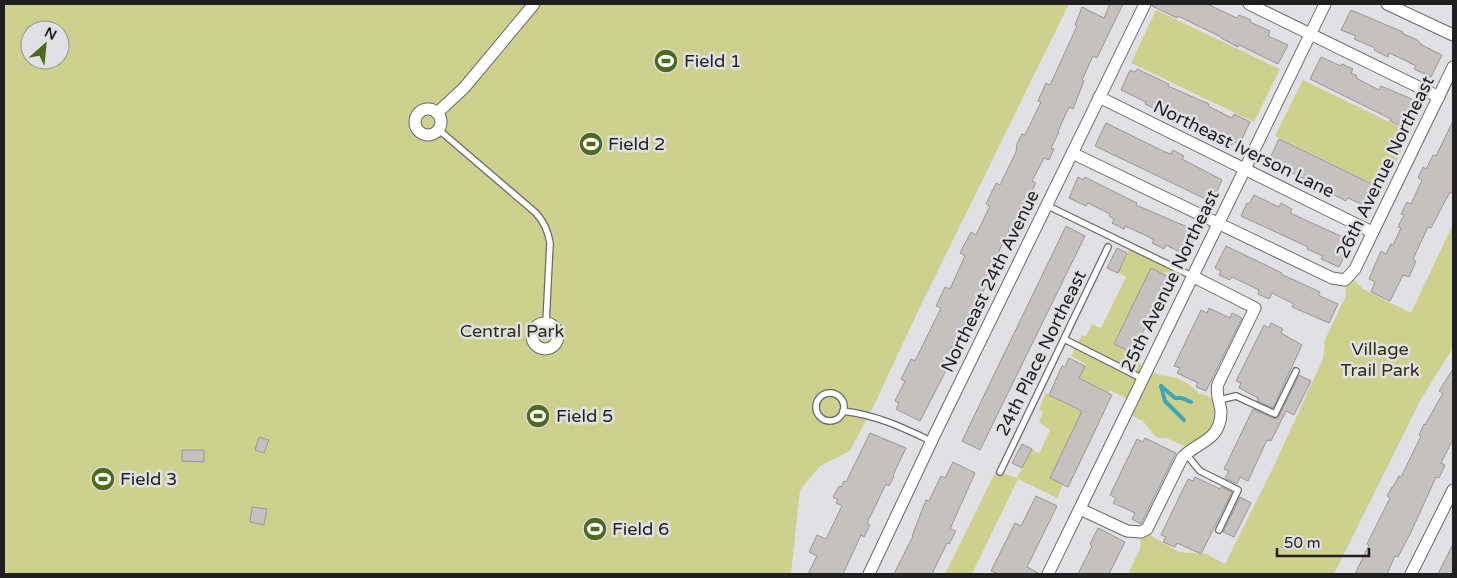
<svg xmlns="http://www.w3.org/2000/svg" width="1457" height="578" font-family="'Varela Round',sans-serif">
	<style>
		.green { fill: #ced18e; fill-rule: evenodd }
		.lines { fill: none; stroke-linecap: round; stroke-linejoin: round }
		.stream { stroke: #41a5b7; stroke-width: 4 }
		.building { fill: #c4c1bf; stroke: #9a9795 }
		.lane-casing { stroke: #696a6d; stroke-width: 8 }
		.street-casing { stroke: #696a6d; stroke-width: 13 }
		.lane { stroke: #fff; stroke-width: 5.5 }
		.street { stroke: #fff; stroke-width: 11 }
		.labels { text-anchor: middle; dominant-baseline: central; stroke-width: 5; stroke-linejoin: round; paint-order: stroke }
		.poi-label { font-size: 18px; fill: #1f1f20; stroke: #e1e1e5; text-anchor: start }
		.street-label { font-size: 18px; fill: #1f1f20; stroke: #e1e1e5 }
		.park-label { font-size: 18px; fill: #2e2f0f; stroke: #e1e1e5 }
	</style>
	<rect width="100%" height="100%" fill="#e1e1e5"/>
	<g class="green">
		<path d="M4,4h1065l-149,303 -44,94 -26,50 -30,15 -20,24 -9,84h-787zM30,30h30v30h-30z"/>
		<polygon points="1156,10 1280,69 1254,122 1131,63"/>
		<polygon points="1303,80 1410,132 1383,189 1275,136"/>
		<polygon points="1453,224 1453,348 1421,399 1334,574 1128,574 1140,549 1141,532 1147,529 1153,537 1179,552 1207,554 1225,564 1271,472 1323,359 1325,340 1346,295 1345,280 1350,276 1363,289 1411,313"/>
		<polygon points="1131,246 1174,267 1171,274 1166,272 1114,344 1128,351 1127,354 1140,360 1138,363 1159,375 1177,378 1187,383 1200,394 1206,395 1220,403 1219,423 1194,450 1166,438 1158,438 1154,435 1143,421 1126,413 1131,401 1110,390 1108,393 1094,386 1050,478 1063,485 1057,498 1018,479 972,574 945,574 996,471 1017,478 1032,449 1039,454 1050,430 1039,422 1043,412 1039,409 1046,393 1067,403 1086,364 1071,356 1082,335 1086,336 1092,324 1101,328 1126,277 1118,273"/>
	</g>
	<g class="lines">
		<g class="stream">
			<polyline points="1161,386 1165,401 1184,420"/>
			<polyline points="1161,386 1175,398 1182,398 1191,402"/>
		</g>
	</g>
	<g class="building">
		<polygon points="1110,4 1123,4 1097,58 1093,56 1082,80 1084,81 1073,109 1069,107 1058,131 1059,132 1051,148 1054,149 1049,160 1044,158 1032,181 1036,183 1028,198 1030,199 1024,210 1020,208 996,257 1001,260 996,271 993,269 975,310 972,308 951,349 956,351 920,421 896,409 899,403 895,401 905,381 901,379 911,359 915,361 941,308 936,306 945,287 950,289 965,256 960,253 971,232 976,235 990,206 986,204 996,183 1000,185 1016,152 1017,144 1022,134 1025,135 1041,102 1038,101 1046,83 1050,85 1077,26 1075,25 1082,7 1104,18"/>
		<polygon points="1152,4 1207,4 1237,18 1239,15 1251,20 1250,22 1270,31 1268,36 1288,45 1278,64 1239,45 1238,47 1221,38 1221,37 1178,16 1177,18 1152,6"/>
		<polygon points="1351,10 1403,32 1402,33 1417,40 1422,45 1442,55 1431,77 1414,69 1416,66 1398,57 1389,53 1388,57 1374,50 1375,48 1354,39 1356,36 1341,30"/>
		<polygon points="1321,57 1341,66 1342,64 1353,69 1351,73 1357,76 1356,78 1379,90 1381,86 1414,100 1412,104 1418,107 1407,129 1390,121 1391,119 1310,79"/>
		<polygon points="1137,69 1169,84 1168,86 1209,104 1208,106 1232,118 1234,114 1250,122 1239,145 1234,142 1232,145 1221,140 1223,137 1199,126 1196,130 1185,125 1187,121 1158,107 1157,110 1145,104 1146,102 1121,90 1130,70 1135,72"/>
		<polygon points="1453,121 1453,194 1450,192 1431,228 1428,227 1413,259 1416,261 1409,277 1403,275 1390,301 1371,292 1375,282 1369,279 1381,251 1386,254 1391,244 1393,245 1401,228 1398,227 1404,215 1401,214 1407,202 1411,204 1422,180 1418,178 1423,167 1426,169 1433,155 1436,156"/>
		<polygon points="1106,123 1165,152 1171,154 1173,150 1184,156 1182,159 1222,180 1212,202 1095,146"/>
		<polygon points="1279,139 1378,187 1368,207 1348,198 1346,201 1326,191 1325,193 1313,188 1315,184 1310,181 1268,162"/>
		<polygon points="1078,177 1083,180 1085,177 1137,203 1136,205 1192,229 1191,232 1196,234 1186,255 1166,245 1164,249 1152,243 1154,240 1149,237 1125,226 1124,229 1112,223 1114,219 1109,216 1110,214 1088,203 1086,206 1069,198"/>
		<polygon points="1254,195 1279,207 1281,203 1292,209 1290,213 1345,238 1344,241 1350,244 1339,267 1321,259 1323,256 1307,249 1308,247 1241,216 1247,203 1249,204"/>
		<polygon points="1066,226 1085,236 980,450 962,441"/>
		<polygon points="1226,246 1282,273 1281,274 1320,292 1318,295 1338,304 1329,323 1292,307 1294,304 1272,293 1269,299 1258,294 1259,290 1232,277 1230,280 1219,275 1221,271 1215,268"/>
		<polygon points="1117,248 1127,253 1118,273 1107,268"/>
		<polygon points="1151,268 1169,277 1133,353 1114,344"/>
		<polygon points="1209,308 1230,318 1232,313 1242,318 1206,391 1196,387 1198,383 1177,373 1180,368 1174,366 1201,310 1207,313"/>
		<polygon points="1271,323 1283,329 1281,333 1302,345 1273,408 1257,401 1258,398 1239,388 1241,383 1236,381 1264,325 1269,328"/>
		<polygon points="1069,358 1085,366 1079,378 1112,395 1068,487 1050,478 1082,411 1049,395 1062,366 1065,367"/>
		<polygon points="1453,369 1453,439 1441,463 1445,465 1439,478 1436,477 1411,532 1398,557 1395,556 1387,574 1355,574 1369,545 1367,544 1390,498 1387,496 1392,487 1393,487 1399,476 1401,477 1421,436 1419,435 1424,424 1425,425 1443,393 1439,391"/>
		<polygon points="1299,375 1311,381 1294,415 1286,411 1271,441 1267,440 1248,481 1240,477 1237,484 1225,478 1229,471 1224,469 1253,409 1273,418 1278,418"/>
		<polygon points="870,433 906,448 893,475 894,476 889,486 886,484 867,523 870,525 864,537 861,535 843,574 808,574 817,556 809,552 817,535 826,539 842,506 836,503 838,500 833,497 839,486 841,487 844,481 846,482"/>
		<polygon points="259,437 269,440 264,453 255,450"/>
		<polygon points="1145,438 1176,453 1141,524 1132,519 1135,513 1113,503 1116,498 1110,495 1137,439 1143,442"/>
		<polygon points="1022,444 1032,449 1022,468 1012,463"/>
		<polygon points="182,450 204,450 204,462 182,461"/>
		<polygon points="953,462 975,473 950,529 956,531 949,544 947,543 932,574 894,574 913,536 912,536 926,500 929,501 941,476 945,478"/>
		<polygon points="1195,477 1220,489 1221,487 1232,492 1201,554 1177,543 1175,547 1163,542 1166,537 1161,535 1188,479 1193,481"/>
		<polygon points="1036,496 1057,506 1027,567 1040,574 999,574 991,571 1015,523 1021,526"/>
		<polygon points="1240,497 1251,503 1234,537 1223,532"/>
		<polygon points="252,507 267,509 264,525 250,522"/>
		<polygon points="1098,528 1125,542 1109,574 1078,574 1092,546 1090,544"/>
		<polygon points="1453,544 1453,574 1438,574"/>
	</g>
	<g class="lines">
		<g class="lane-casing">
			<g id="lane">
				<path d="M439,130l97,83c8,9 12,17 14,30l-4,80"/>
				<polyline points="1046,205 1192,276"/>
				<polyline points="1064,339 1143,379"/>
				<circle cx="830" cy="407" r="14"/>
				<polyline points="1219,400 1236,396 1275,414 1296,371"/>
				<path d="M843,411c33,4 59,16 88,30"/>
				<polyline points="1186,454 1200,471 1238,490 1219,530"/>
				<polyline points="1000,472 1108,247"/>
			</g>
		</g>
		<g class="street-casing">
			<g id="street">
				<polyline points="1249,4 1439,97"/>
				<polyline points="1387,4 1453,35"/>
				<polyline points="1099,97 1372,232"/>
				<circle cx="428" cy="122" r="13"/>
				<polyline points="437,113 464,88 534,4"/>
				<polyline points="1072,153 1332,278 1345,280 1355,269 1453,67"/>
				<circle cx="545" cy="336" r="13"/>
				<path d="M1080,509l47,22 14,1 6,-3 35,-71c15,-17 39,-16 39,-47 -1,-9 -6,-18 -3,-27l37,-76 -63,-32"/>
				<polyline points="869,574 934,436 1145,4"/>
				<polyline points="1048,574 1325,4"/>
				<polyline points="1411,574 1453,490"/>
			</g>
		</g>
		<use href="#lane" class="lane"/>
		<use href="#street" class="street"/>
	</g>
	<defs>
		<g id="stadium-disc" transform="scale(1.25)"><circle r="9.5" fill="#4f6a1d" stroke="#e1e1e5"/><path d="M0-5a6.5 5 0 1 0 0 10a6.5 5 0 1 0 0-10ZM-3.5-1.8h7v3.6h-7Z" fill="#fff"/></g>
	</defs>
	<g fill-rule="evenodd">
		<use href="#stadium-disc" x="666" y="61"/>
		<use href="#stadium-disc" x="591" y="144"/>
		<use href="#stadium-disc" x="538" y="416"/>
		<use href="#stadium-disc" x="103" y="479"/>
		<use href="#stadium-disc" x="595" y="529"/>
	</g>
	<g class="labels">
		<g class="poi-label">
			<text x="684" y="61">Field 1</text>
			<text x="608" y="144">Field 2</text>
			<text x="556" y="416">Field 5</text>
			<text x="120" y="479">Field 3</text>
			<text x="612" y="529">Field 6</text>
		</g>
		<g class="street-label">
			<text transform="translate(1244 149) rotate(26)">Northeast Iverson Lane</text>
			<text transform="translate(1385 167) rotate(-64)">26th Avenue Northeast</text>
			<text transform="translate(990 281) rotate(-64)">Northeast 24th Avenue</text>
			<text transform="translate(1170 281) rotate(-64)">25th Avenue Northeast</text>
			<text transform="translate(1041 353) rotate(-64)">24th Place Northeast</text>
		</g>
		<g class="park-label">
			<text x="512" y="331">Central Park</text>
			<text x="1380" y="349">Village<tspan x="1380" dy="21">Trail Park</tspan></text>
		</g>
	</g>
	<rect width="1457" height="578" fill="none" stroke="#1f1f20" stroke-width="10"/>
	<g transform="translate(45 45) rotate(27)"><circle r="24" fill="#e1e1e5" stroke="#939396"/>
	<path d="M0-4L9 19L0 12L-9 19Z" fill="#4f6a1d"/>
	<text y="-8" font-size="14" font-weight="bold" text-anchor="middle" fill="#1f1f20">N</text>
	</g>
	<path d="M1277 548v8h92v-8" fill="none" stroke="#1f1f20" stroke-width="2.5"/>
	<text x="1284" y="548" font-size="15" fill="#1f1f20" stroke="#e1e1e5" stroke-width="4" paint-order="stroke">50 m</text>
</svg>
